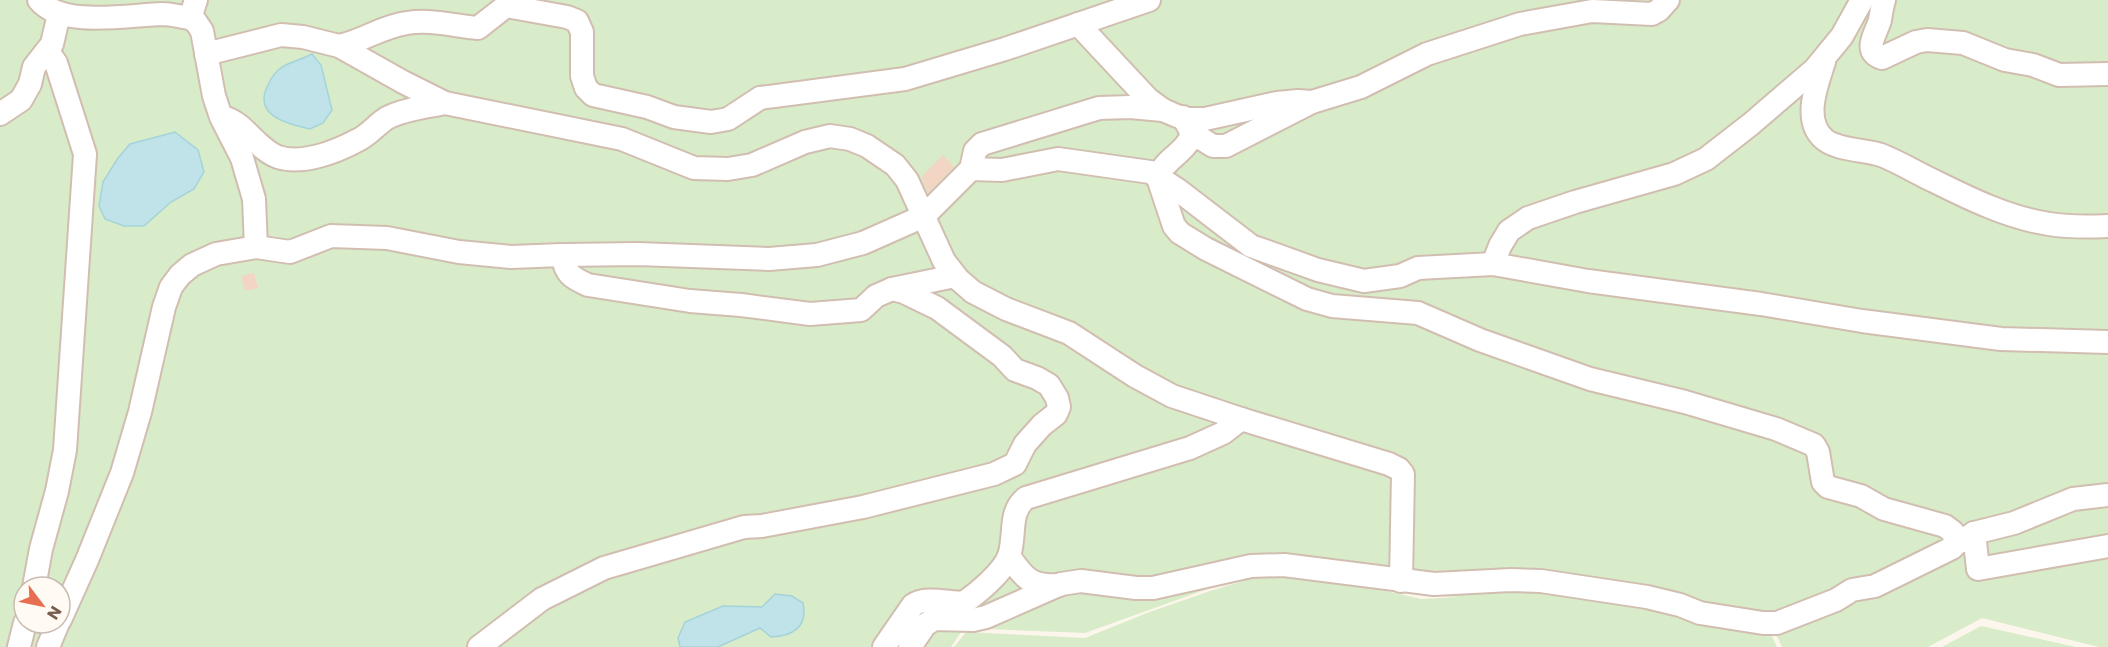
<svg xmlns="http://www.w3.org/2000/svg" width="2108" height="647" font-family="Poppins,sans-serif">
	<style>
		.green { fill: #d8ecc9; fill-rule: evenodd }
		.water { fill: #bfe3e8; stroke: #a5d3da; stroke-width: 1.5 }
		.building { fill: #f3d5c3 }
		.lines { fill: none; stroke-linecap: round; stroke-linejoin: round }
		.minor-casing { stroke: #d1beb0; stroke-width: 26 }
		.minor { stroke: #fff; stroke-width: 22 }
	</style>
	<rect width="100%" height="100%" fill="#fdf6ec"/>
	<g class="green">
		<path d="M0,0h2108v647h-9l-117,-29 -54,29h-146l-12,-26 -116,-9 113,14 10,21h-823l12,-15 119,6 62,-25 63,-22 77,-23 134,31 36,-2 -37,-3 -135,-33 -200,72 -121,-5 -13,19h-951zM24,587h36v36h-36z"/>
		<polygon points="1981,626 2076,647 1942,647"/>
	</g>
	<g class="water">
		<path d="M312,54l9,11 11,45 -9,13 -13,6c-22,-5 -58,-13 -42,-44 3,-7 7,-13 14,-18 8,-5 21,-8 30,-13z"/>
		<polygon points="175,132 198,150 204,172 194,189 171,202 144,226 124,226 105,219 99,206 103,182 118,158 130,144"/>
		<path d="M775,594l17,2 11,7c5,24 -10,33 -32,34l-11,-9 -42,19h-38l-2,-9 7,-16 38,-16 39,1z"/>
	</g>
	<g class="building">
		<polygon points="943,155 954,167 928,193 923,182 924,180 921,177"/>
		<polygon points="254,273 258,288 245,291 241,276"/>
	</g>
	<g class="lines">
		<g class="minor-casing">
			<g id="minor">
				<path d="M39,0c23,28 89,15 123,14 10,0 19,3 28,4"/>
				<polyline points="196,0 190,18 196,22 202,31 214,96 221,117 242,158 254,199 256,247"/>
				<path d="M1884,0c-2,7 -3,13 -4,20 -4,14 -18,31 2,38l34,-16 11,-2 36,3 42,17 28,5 26,10 49,-1"/>
				<polyline points="1078,24 1148,99 1163,110 1177,116 1188,119 1205,119 1277,103 1298,101 1312,102 1361,87 1427,54 1520,24 1592,11 1652,14 1659,10 1668,0"/>
				<path d="M339,46c24,-5 44,-20 68,-23 24,-4 47,3 71,5l28,-22 61,11 10,4 5,11v44l4,12 7,7 54,12 27,10 37,5 17,-3 32,-21 145,-19 100,-30 144,-49"/>
				<polyline points="206,54 281,35 303,37 339,46 403,82 445,103 622,139 694,168 728,169 752,165 805,142 830,136 850,139 867,146 895,165 907,180 944,261 958,279 973,292 1006,309 1069,333 1135,376 1172,396 1241,419 1389,464 1399,469 1403,474 1401,581"/>
				<path d="M1824,62c-7,22 -22,58 0,77 12,11 42,11 57,16 18,7 36,18 53,26 36,18 75,37 115,43 19,3 39,3 59,2"/>
				<polyline points="0,114 21,100 30,84 34,67 52,44 59,14"/>
				<path d="M222,117c23,5 34,32 56,40 24,8 58,-5 80,-17 11,-5 19,-16 29,-22 17,-9 39,-11 58,-15"/>
				<polyline points="1192,133 1213,146 1226,146 1312,102"/>
				<polyline points="971,169 975,151 982,144 1099,108 1130,107 1163,110"/>
				<path d="M562,255c4,19 8,22 26,30l102,16 51,4 69,9 51,-4 15,-14 16,-7 63,-13"/>
				<polyline points="1493,264 1500,246 1509,231 1528,218 1575,202 1674,174 1706,159 1751,124 1815,69 1842,36 1862,0"/>
				<polyline points="1974,533 1978,569 2108,546"/>
				<polyline points="1962,541 1974,533 2014,523 2073,499 2108,495"/>
				<path d="M1009,556c15,22 22,31 50,29"/>
				<polyline points="34,587 41,549 57,491 65,450 85,154 56,63 51,56 45,53"/>
				<polyline points="60,620 87,560 122,473 140,412 164,307 171,287 180,275 192,265 216,254 256,247 290,252 331,236 387,238 459,252 511,257 562,255 638,254 769,259 817,255 863,243 924,216 971,169 1002,170 1058,159 1150,172 1178,190 1251,246 1318,270 1364,281 1400,276 1418,268 1493,264 1588,281 1761,304 1862,321 2001,339 2108,342"/>
				<polyline points="19,647 25,623"/>
				<polyline points="48,647 58,623"/>
				<polyline points="479,647 542,599 604,568 744,527 762,526 863,507 994,474 1015,464 1025,444 1042,425 1056,414 1059,407 1057,398 1049,385 1037,378 1015,370 1002,356 937,308 904,292 892,289"/>
				<path d="M884,647l29,-42c12,-9 35,-2 50,-2 14,-9 40,-31 46,-47 7,-20 -1,-44 17,-58l164,-50 33,-15 18,-14"/>
				<path d="M910,647l15,-22 9,-6 39,1 13,-3 75,-33 20,-3 55,7h17l98,-22 33,-1 150,19 77,-4 30,1 106,16 33,8 20,8 63,10h14l59,-23 16,-10 23,-4 77,-38 4,-4 -3,-12 -8,-6 -61,-17 -23,-13 -33,-9 -5,-5 -5,-30 -4,-7 -38,-16 -91,-27 -95,-23 -110,-39 -62,-27 -86,-7 -25,-7 -101,-50 -26,-16 -6,-7 -16,-48c6,-20 29,-25 34,-45l-9,-16"/>
			</g>
		</g>
		<use href="#minor" class="minor"/>
	</g>
	<g transform="translate(42 605) rotate(122)"><circle r="28" fill="#fffaf3" stroke="#cabbb1" stroke-width="1.5"/>
	<path d="M0-4.5L10 22L0 15L-10 22Z" fill="#e76f51"/>
	<text y="-9" font-size="16" font-weight="bold" text-anchor="middle" fill="#7a5c4d">N</text>
	</g>
</svg>
